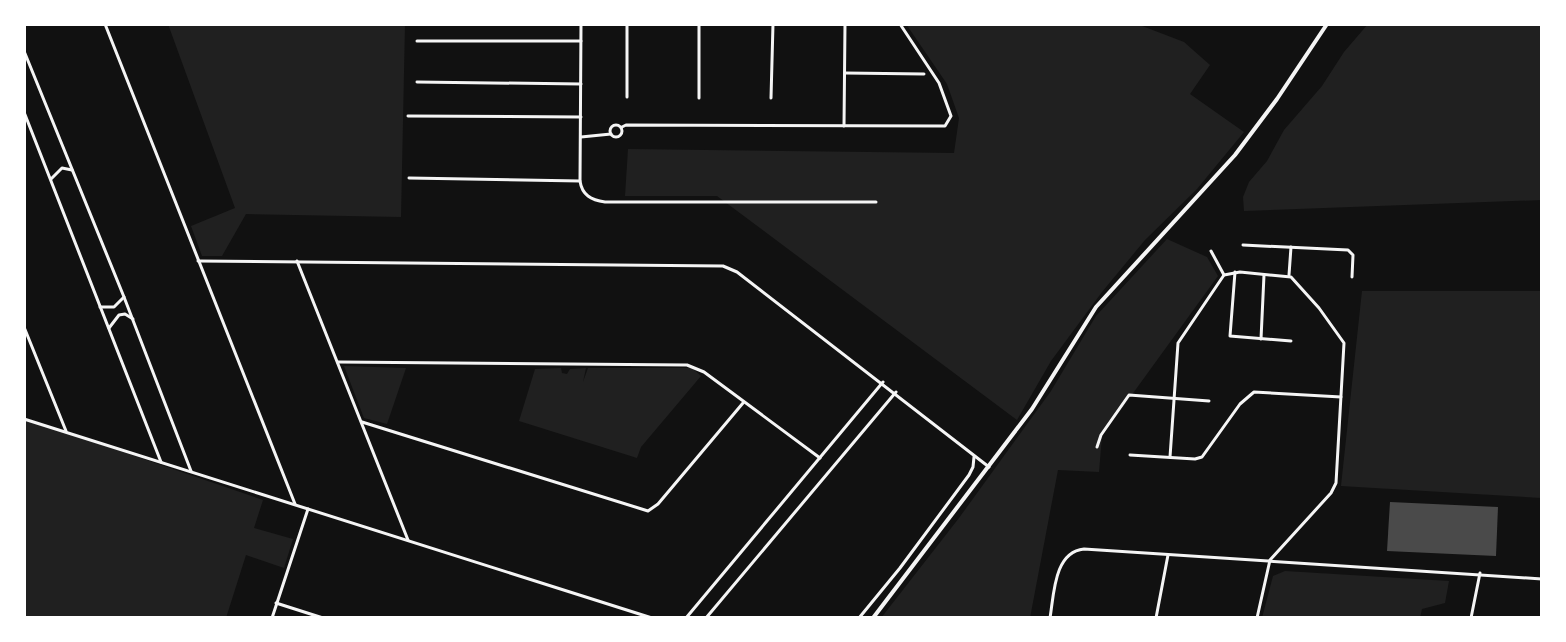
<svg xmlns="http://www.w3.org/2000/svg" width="1566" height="642" font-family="'Golos Text',sans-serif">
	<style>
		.green { fill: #202020 }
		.building { fill: #4a4a4a }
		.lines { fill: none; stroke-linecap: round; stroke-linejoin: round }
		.minor { stroke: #f5f5f5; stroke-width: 3 }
		.secondary { stroke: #f5f5f5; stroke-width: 4 }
	</style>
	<rect width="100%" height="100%" fill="#111"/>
	<g class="green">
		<polygon points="168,24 405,24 401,217 246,214 222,256 202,256 191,226 235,208"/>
		<polygon points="906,24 1137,24 1184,42 1210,65 1190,94 1244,132 1197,189 1145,240 1102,292 1051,361 1017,420 717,196 625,196 628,149 954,153 959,118 947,84"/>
		<polygon points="1368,24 1542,24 1542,200 1244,211 1243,197 1249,182 1267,161 1284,130 1322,86 1344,52"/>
		<polygon points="1167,239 1207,257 1218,276 1102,436 1099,472 1058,470 1030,618 881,618 959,518 1051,391 1096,316"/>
		<polygon points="1362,291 1542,291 1542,498 1341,486"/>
		<polygon points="344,366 406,368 387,424 364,418"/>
		<polygon points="561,368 562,373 567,374 570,369 586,368 583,382 588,368 692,368 701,376 641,447 637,458 519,421 535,369"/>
		<polygon points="24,418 263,500 254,528 293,539 284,568 246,555 226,618 24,618"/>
		<polygon points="1285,571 1449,581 1445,603 1422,609 1420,618 1262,618 1273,576"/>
	</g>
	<polygon class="building" points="1390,502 1498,507 1496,556 1387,551"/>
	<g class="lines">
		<g class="minor">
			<polyline points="105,24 295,504"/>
			<path d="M581,24l-1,157c2,14 11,19 25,21h271"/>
			<polyline points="417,41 581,41"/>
			<polyline points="24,51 124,297 191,471"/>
			<polyline points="845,73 924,74"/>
			<polyline points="417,82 581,84"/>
			<polyline points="627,97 627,24"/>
			<polyline points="699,98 699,24"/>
			<polyline points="771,98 773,24"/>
			<polyline points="24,112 161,462"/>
			<polyline points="408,116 581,117"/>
			<circle cx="616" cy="131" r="6"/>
			<polyline points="844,126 845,24"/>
			<polyline points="622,127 626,125 945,126 951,116 939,83 900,24"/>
			<polyline points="581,137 611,134"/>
			<polyline points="409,178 580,181"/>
			<polyline points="51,179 62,168 72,170"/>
			<polyline points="1243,245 1348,250 1353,255 1352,277"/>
			<polyline points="1211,251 1224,275"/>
			<polyline points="198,261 723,266 737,272 989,467"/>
			<polyline points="297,261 408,540"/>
			<polyline points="1235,272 1230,336 1291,341"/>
			<polyline points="1289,275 1291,247"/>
			<polyline points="100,307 114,307 124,297"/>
			<polyline points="24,327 66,431"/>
			<polyline points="109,328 119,315 125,314 133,319"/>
			<polyline points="1261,339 1264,275"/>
			<polyline points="338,362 687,365 704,372 820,458"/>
			<polyline points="24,419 652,618"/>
			<polyline points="362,422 648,511 658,504 743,403"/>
			<polyline points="1097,447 1101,435 1129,395 1209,401"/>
			<polyline points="1130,455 1195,459 1202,457 1240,404 1254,392 1341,397"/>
			<polyline points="1170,457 1178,343 1224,275 1240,272 1291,277 1319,308 1344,343 1336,483 1331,493 1270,560 1257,618"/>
			<polyline points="276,603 323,618"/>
			<polyline points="272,618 308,509"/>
			<polyline points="686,618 883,382"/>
			<polyline points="706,618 896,392"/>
			<polyline points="859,618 900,568 969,475 973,467 974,457"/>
			<path d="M1050,618c4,-24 4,-66 34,-69l458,30"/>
			<polyline points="1156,618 1168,555"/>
			<polyline points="1471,618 1480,573"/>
		</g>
		<polyline class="secondary" points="873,618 1032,409 1096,307 1235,155 1277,99 1327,24"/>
	</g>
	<rect width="1566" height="642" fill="none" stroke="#ffffff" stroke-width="52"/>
</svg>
